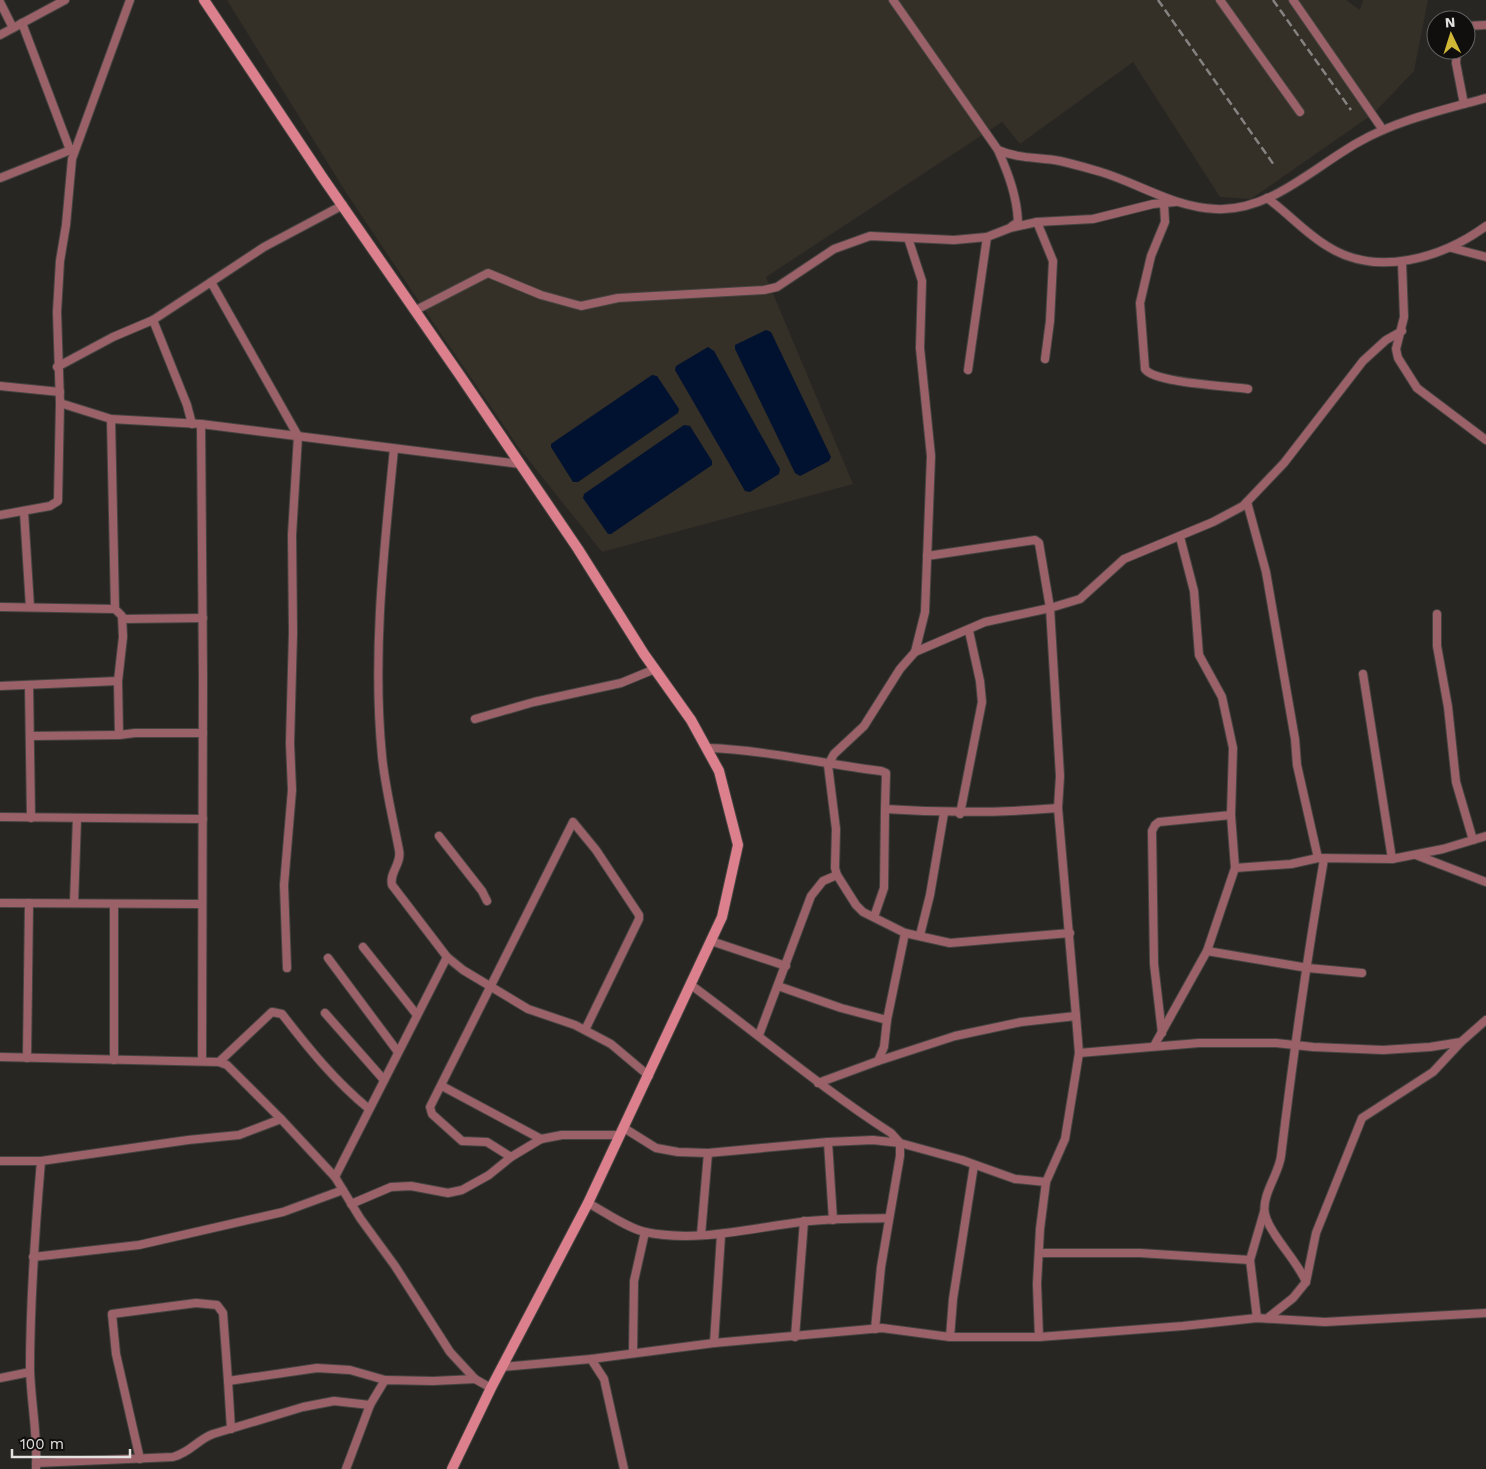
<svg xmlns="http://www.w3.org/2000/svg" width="1486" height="1469" font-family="'Work Sans',sans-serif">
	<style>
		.built { fill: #342f27 }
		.water { fill: #00122f }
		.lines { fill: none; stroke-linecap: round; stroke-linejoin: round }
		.street-casing { stroke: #464441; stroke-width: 10 }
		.secondary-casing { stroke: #464441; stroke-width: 12 }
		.street { stroke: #9b6168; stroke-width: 8 }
		.secondary { stroke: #dd808d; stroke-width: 10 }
		.rail { stroke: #858381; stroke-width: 2.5; stroke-dasharray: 8 4; stroke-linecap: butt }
	</style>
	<rect width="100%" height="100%" fill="#282623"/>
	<polygon class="built" points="227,0 1346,0 1360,10 1363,0 1428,0 1414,71 1373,114 1251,199 1220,197 1133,62 1020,144 1002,122 766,277 853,484 602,552 519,448 432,321 347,194"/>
	<g class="water">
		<polygon points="766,330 771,332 831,457 829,461 800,476 795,473 735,349 735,345"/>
		<polygon points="708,347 714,351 780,469 779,474 750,492 745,491 675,370 676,366"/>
		<polygon points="652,375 657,376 679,409 678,413 578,482 573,482 551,447 551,444"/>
		<polygon points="684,425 690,426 712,461 712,465 611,534 608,534 583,498 584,494"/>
	</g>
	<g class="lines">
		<g class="street-casing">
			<g id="street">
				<path d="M893,0l105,150c20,9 41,7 62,11 14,3 27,7 41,11 39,12 72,35 115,37 53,3 97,-41 141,-66 40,-23 86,-33 129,-45"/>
				<polyline points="1220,0 1300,112"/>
				<polyline points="1293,0 1383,130"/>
				<polyline points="0,2 13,28"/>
				<polyline points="22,23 70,150"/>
				<polyline points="1466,26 1486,25"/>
				<polyline points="0,35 65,0"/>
				<polyline points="1457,50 1456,63 1464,104"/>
				<path d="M998,150c10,23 19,46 20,72l-6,4"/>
				<polyline points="0,178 73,149"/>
				<path d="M1267,198c21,15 38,35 60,48 50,32 115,12 159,-20"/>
				<path d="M1164,203l1,19 -14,34 -11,47 5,66c9,14 84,17 103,20"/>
				<polyline points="1037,222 1053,261 1050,321 1045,359"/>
				<polyline points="908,238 922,281 920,348 931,456 925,612 915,652"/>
				<polyline points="1452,248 1486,257"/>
				<polyline points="1402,262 1404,317 1396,349 1398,358 1417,388 1486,440"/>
				<polyline points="416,310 488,273 541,295 581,306 618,298 764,290 777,287 834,249 870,236 954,240 987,237 1010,228 1037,222 1093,219 1153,204 1175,202"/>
				<polyline points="57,367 113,337 153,320"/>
				<polyline points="968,370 987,237"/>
				<polyline points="0,386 60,392"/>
				<polyline points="60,403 111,419 201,424 520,464"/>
				<polyline points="111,419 115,609"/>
				<polyline points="192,424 187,405 153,320 211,282"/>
				<polyline points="201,424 203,677 202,1061"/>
				<path d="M394,449c-10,101 -22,205 -12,307 3,31 11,63 17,94 3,14 -10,22 -7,35l55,72 16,13 65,39 47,16 36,19 38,32"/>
				<polyline points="1247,502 1266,572 1295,739 1297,765 1318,858"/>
				<polyline points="24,512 30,607"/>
				<polyline points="0,515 50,506 58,501 60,403 57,312 60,261 66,225 72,159 130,0"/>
				<polyline points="927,556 1035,540 1039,543 1050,608 1060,776 1058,808"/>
				<polyline points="0,607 115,609 122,616 123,637 118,681 119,735 135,733 203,733"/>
				<polyline points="1437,614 1437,646 1448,707 1456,782 1473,840"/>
				<polyline points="123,619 203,618"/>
				<polyline points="1363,674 1392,859"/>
				<polyline points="29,685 31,818"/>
				<polyline points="0,686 118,681"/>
				<polyline points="475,719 534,702 621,683 655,669"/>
				<polyline points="30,736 119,735"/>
				<path d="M708,748c58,2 115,16 173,23l5,2 -1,36c59,4 115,4 173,-1l18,208"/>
				<polyline points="960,814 982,702 980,681 969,631"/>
				<polyline points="0,817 203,819"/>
				<polyline points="439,836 482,891 487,901"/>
				<polyline points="1416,855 1486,882"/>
				<polyline points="1235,868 1291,864 1318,858 1392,859 1443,849 1486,836"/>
				<polyline points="0,903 202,904"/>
				<polyline points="74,903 77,818"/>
				<polyline points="874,917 884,888 885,809"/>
				<polyline points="905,933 950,943 1070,933"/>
				<polyline points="920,935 930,895 944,813"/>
				<polyline points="711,941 786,966"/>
				<polyline points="363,947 417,1015"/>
				<polyline points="1207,951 1308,968 1362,973"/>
				<polyline points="328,958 398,1052"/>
				<polyline points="287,968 284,885 292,790 290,743 293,633 292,535 298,436 211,282 264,247 343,205"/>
				<path d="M691,985c67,49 130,103 200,148l9,10v13l-19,111 -6,62"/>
				<polyline points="778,986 841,1008 887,1020"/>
				<polyline points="325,1013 384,1080"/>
				<polyline points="1162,1033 1154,964 1152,831 1155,825 1159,822 1231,815"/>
				<polyline points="759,1035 811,896 823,881 837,875"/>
				<polyline points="1154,1046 1207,951 1235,868 1231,815 1233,748 1222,697 1199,655 1194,591 1180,537"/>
				<polyline points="1079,1053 1199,1043 1276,1043 1313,1047 1383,1050 1430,1047 1461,1042 1486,1020"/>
				<polyline points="0,1057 219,1062 227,1065 281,1119 335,1177 360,1218 395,1266 450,1352 475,1379 491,1388"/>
				<polyline points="27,1058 29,903"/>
				<polyline points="114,1060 114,904"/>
				<polyline points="878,1061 955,1036 1021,1022 1076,1016 1079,1053 1075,1078 1065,1139 1046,1182 1040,1229 1037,1284 1039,1337"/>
				<path d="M219,1062l53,-50 10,2c27,35 53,67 87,95"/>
				<polyline points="818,1083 878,1061 884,1047 887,1020 905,933 863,912 856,905 837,875 835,868 836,829 828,765 834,754 864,726 900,669 915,652 985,622 1050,608 1080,599 1124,559 1213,522 1243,506 1284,463 1363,361 1386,340 1402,331"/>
				<polyline points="442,1086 541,1139"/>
				<polyline points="624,1128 656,1148 678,1152 708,1153 828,1142 873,1140 900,1143 962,1160 1015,1179 1046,1182"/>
				<polyline points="828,1142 833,1220"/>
				<polyline points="511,1157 487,1142 462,1141 432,1114 430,1107 573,822 596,850 639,915 639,919 585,1030"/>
				<polyline points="0,1161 41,1161 188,1140 239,1135 281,1119"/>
				<polyline points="335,1177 447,957"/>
				<path d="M588,1203c17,9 39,25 57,29 52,11 105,-4 156,-10 29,-4 59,-3 88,-4"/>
				<polyline points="351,1204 391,1187 411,1186 448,1193 462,1190 489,1175 511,1157 541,1139 562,1135 620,1135"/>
				<polyline points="701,1235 708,1153"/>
				<polyline points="1039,1253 1140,1253 1250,1260"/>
				<polyline points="33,1257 139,1245 283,1212 343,1190"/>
				<polyline points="1306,1282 1316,1233 1362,1118 1433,1072 1461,1042"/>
				<path d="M1269,1317l24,-19 13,-16c-9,-22 -36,-47 -41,-68 -4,-19 14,-40 16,-58 12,-99 26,-198 43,-297"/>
				<polyline points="1257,1318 1250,1260 1264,1212"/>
				<polyline points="795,1337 804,1221"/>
				<polyline points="950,1337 953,1299 974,1165"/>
				<polyline points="714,1343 721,1235"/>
				<polyline points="633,1353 634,1281 645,1232"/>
				<polyline points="591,1359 604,1379 624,1469"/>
				<polyline points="502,1367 591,1359 714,1343 882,1328 950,1337 1039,1337 1183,1326 1257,1318 1325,1322 1486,1313"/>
				<polyline points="0,1378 30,1372"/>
				<polyline points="231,1429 228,1381 317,1368 350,1370 385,1380"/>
				<polyline points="140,1459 116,1354 112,1314 196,1303 217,1305 223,1313 228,1381"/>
				<path d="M36,1463l137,-6c18,-5 24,-17 40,-23l90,-27 31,-6 36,4"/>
				<path d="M36,1469c2,-33 -5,-66 -6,-99 0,-70 5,-139 11,-209"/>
				<polyline points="346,1469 370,1405 385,1380 433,1381 475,1379"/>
			</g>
		</g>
		<g class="secondary-casing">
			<polyline id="secondary" points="204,0 323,178 459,374 578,549 644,654 691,720 719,771 738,845 722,917 588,1203 491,1388 452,1469"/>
		</g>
		<use href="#street" class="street"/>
		<use href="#secondary" class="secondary"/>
		<g class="rail">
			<polyline points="1158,0 1274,165"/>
			<polyline points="1273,0 1351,110"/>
		</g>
	</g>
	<g transform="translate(1451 35) rotate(356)"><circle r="24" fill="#100f0e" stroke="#646362"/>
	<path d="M0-4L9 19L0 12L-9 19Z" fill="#d1b736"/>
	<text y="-8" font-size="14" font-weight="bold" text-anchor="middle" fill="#e3e2e0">N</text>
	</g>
	<path d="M12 1449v8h118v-8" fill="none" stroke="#e3e2e0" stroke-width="2.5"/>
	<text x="20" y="1449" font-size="15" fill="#e3e2e0" stroke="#100f0e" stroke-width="4" paint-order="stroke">100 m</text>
</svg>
